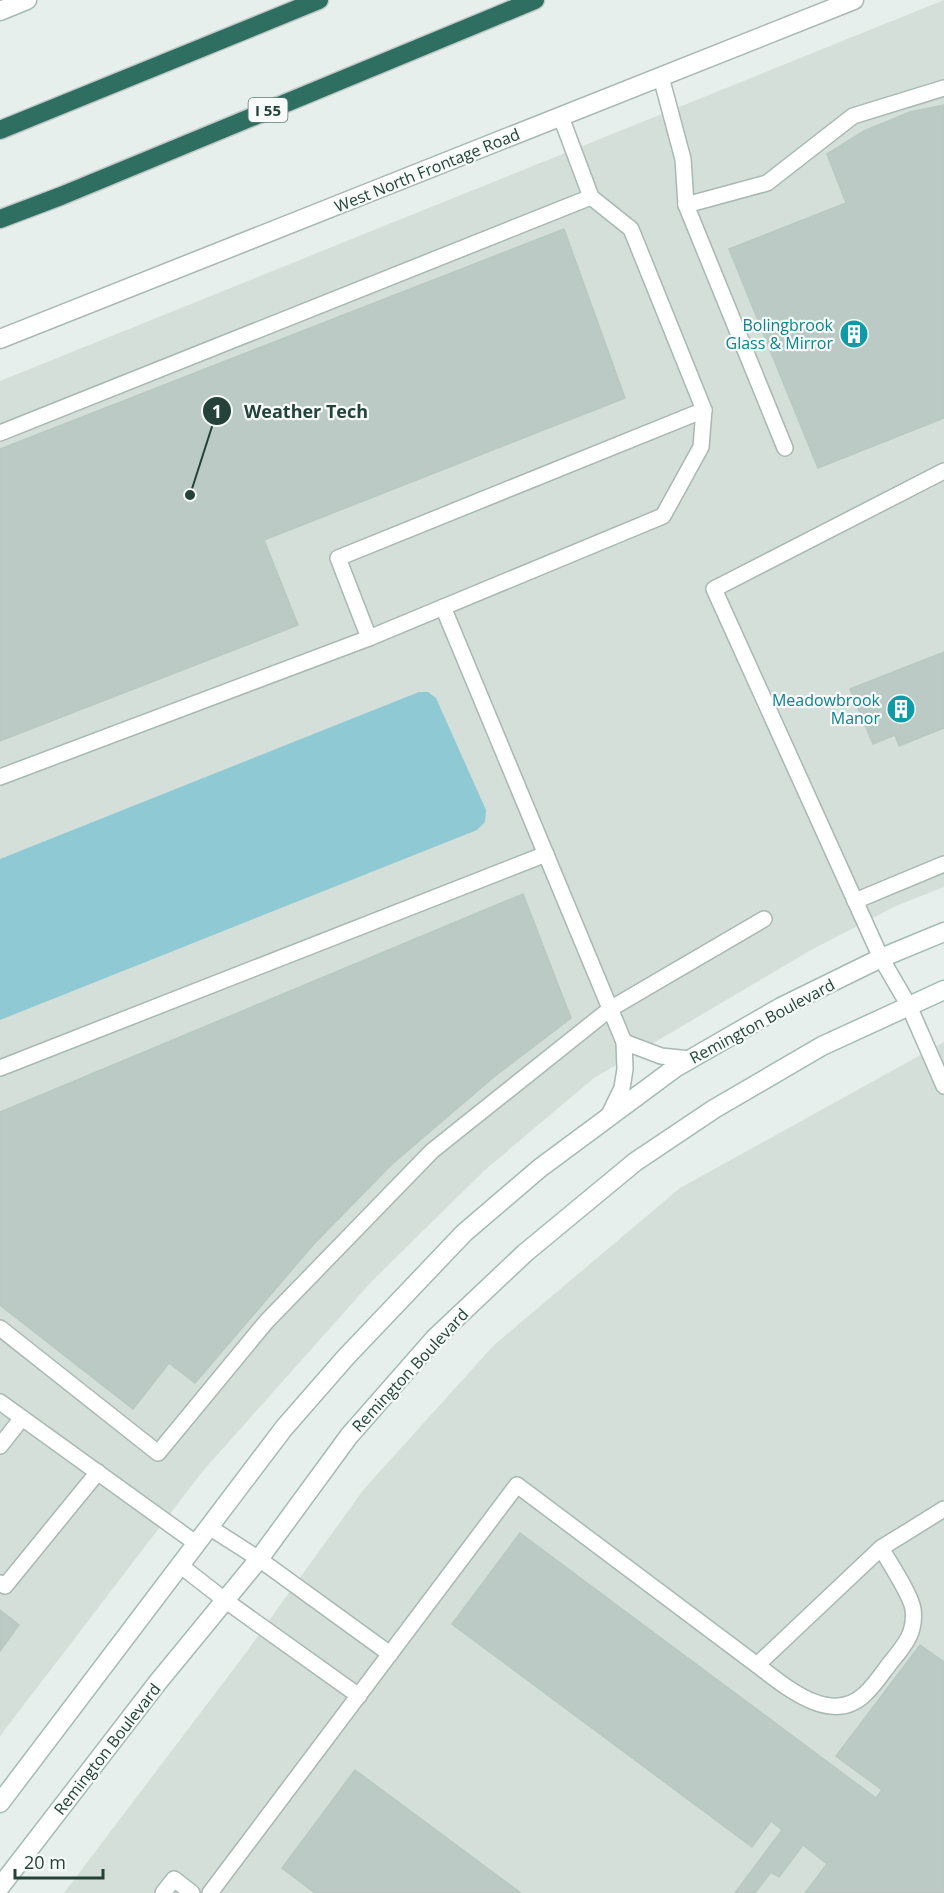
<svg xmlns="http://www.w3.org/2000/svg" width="944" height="1893" font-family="'Open Sans',sans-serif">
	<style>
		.built { fill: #d4dfda }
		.water { fill: #8ec9d4 }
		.building { fill: #bbcac4; stroke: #b8c9c2; stroke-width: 1.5 }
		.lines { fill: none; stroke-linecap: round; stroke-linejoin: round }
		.lane-casing { stroke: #a8b8b2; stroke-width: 18 }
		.street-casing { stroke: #a8b8b2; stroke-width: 21 }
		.secondary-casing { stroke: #a4bbb3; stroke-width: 21 }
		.highway-casing { stroke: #c2cac8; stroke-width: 21 }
		.lane { stroke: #fff; stroke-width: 15 }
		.street { stroke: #fff; stroke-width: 18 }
		.secondary { stroke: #fff; stroke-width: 18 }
		.highway { stroke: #2f6f62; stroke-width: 18 }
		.labels { text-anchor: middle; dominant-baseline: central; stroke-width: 4.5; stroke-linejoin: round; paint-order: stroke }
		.shield { fill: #f7fbf9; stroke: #637a73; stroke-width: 1.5 }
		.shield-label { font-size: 15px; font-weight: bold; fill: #24423a }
		.street-label { font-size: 16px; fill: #24423a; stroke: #f7fbf9 }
		.culture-label { font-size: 16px; fill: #0d838f; stroke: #f7fbf9; text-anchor: end }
		.leader { fill: none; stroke: #24423a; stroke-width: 2 }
		.callout-dot { fill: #24423a; stroke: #f7fbf9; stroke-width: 2 }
		.mark-label { font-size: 18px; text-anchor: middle; font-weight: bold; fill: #fff }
		.callout-label { font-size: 18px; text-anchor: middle; font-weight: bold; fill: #24423a; stroke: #f7fbf9; stroke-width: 4.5; stroke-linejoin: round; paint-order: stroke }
	</style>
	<rect width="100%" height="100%" fill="#e6efeb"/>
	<g class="built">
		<polygon points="944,0 944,887 896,906 813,949 594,1078 485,1170 372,1281 202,1472 0,1736 0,381"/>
		<polygon points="944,1042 944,1893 64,1893 245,1654 364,1489 494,1345 680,1188"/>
	</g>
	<polygon class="water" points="419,692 428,692 436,698 486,810 485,822 477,830 0,1020 0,859"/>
	<g class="building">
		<polygon points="944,105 944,418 818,468 729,249 846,203 827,154 864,131 910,112"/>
		<polygon points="564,229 625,398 264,540 298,625 0,741 0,449"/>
		<polygon points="944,652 944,728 899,746 895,735 873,744 850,689"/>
		<polygon points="523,894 571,1018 495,1076 391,1165 313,1245 195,1383 169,1363 133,1409 0,1305 0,1112"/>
		<polygon points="520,1533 876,1798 882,1790 836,1756 920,1645 944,1662 944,1893 805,1893 827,1864 803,1845 779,1877 771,1872 755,1893 735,1893 782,1830 771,1821 752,1847 452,1624"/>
		<polygon points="0,1610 19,1625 0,1651"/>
		<polygon points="355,1770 521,1893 315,1893 282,1868"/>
	</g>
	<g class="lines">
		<g class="lane-casing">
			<g id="lane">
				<polyline points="661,77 683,159 686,205 767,183 853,116 944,88"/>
				<polyline points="686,205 785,448"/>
				<polyline points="0,433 591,197"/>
				<polyline points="944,471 714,589 881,958 909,1006 944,1086"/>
				<polyline points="443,607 624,1042 625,1069 622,1088 607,1119"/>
				<polyline points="369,638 338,558 704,410"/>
				<polyline points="0,777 369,638 663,516 701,447 704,410 631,229 591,197 561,117"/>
				<polyline points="855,901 944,864"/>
				<polyline points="624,1042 661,1056 690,1059"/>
				<polyline points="0,1068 546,854"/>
				<polyline points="0,1328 158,1453 266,1322 432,1151 610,1009 764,919"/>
				<polyline points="0,1402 197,1544"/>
				<polyline points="0,1446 22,1418"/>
				<polyline points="209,1527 259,1559 390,1654"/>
				<polyline points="881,1548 944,1509"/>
				<polyline points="181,1566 226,1601 359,1696"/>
				<polyline points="0,1583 5,1586 98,1472"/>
				<polyline points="163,1893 174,1879 192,1893"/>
				<path d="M210,1893l307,-408 240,180c28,21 74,62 108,29 10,-9 18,-22 26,-32 14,-17 25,-30 22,-53 -2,-14 -24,-47 -32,-61l-124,117"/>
			</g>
		</g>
		<g class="street-casing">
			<polyline id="street" points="0,339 854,0"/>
		</g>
		<g class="secondary-casing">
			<g id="secondary">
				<polyline points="0,11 27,0"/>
				<polyline points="0,1803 284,1428 346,1357 464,1233 540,1168 675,1068 781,1007 881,958 944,932"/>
				<polyline points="0,1887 158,1682 259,1559 349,1436 435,1338 525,1253 635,1162 714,1109 822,1046 944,990"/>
			</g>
		</g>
		<g class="highway-casing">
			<g id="highway">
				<polyline points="0,130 319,0"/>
				<polyline points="0,219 61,196 535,0"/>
			</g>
		</g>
		<use href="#lane" class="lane"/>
		<use href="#street" class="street"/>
		<use href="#secondary" class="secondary"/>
		<use href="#highway" class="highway"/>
	</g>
	<defs>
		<g id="building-disc" transform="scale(1.5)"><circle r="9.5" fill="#0f9aa8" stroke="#f7fbf9"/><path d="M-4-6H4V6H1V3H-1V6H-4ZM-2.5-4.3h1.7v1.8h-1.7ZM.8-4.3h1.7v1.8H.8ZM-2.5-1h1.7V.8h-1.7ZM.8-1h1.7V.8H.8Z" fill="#fff"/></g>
	</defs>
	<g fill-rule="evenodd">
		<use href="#building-disc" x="854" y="334"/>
		<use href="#building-disc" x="901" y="709"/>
	</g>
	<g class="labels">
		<rect class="shield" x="248.5" y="98" width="39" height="24" rx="4.5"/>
		<g class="shield-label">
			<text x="268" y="110">I 55</text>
		</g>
		<g class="street-label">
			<text transform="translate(427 170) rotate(-22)">West North Frontage Road</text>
			<text transform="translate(762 1021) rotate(-28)">Remington Boulevard</text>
			<text transform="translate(410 1370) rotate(-47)">Remington Boulevard</text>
			<text transform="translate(107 1749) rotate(-52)">Remington Boulevard</text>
		</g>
		<g class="culture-label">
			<text x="833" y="325">Bolingbrook<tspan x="833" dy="18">Glass &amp; Mirror</tspan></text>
			<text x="880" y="700">Meadowbrook<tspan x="880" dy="18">Manor</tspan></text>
		</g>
	</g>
	<path class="leader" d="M190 495L217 411"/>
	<g class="callout-dot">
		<circle cx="190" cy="495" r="6"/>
		<circle cx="217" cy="411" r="15"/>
	</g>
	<g class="mark-label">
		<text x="217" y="418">1</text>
	</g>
	<g class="callout-label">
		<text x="306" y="418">Weather Tech</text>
	</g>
	<path d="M15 1869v9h88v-9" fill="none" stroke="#24423a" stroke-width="3"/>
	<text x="24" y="1869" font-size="18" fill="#24423a" stroke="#f7fbf9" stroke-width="4.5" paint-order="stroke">20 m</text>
</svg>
